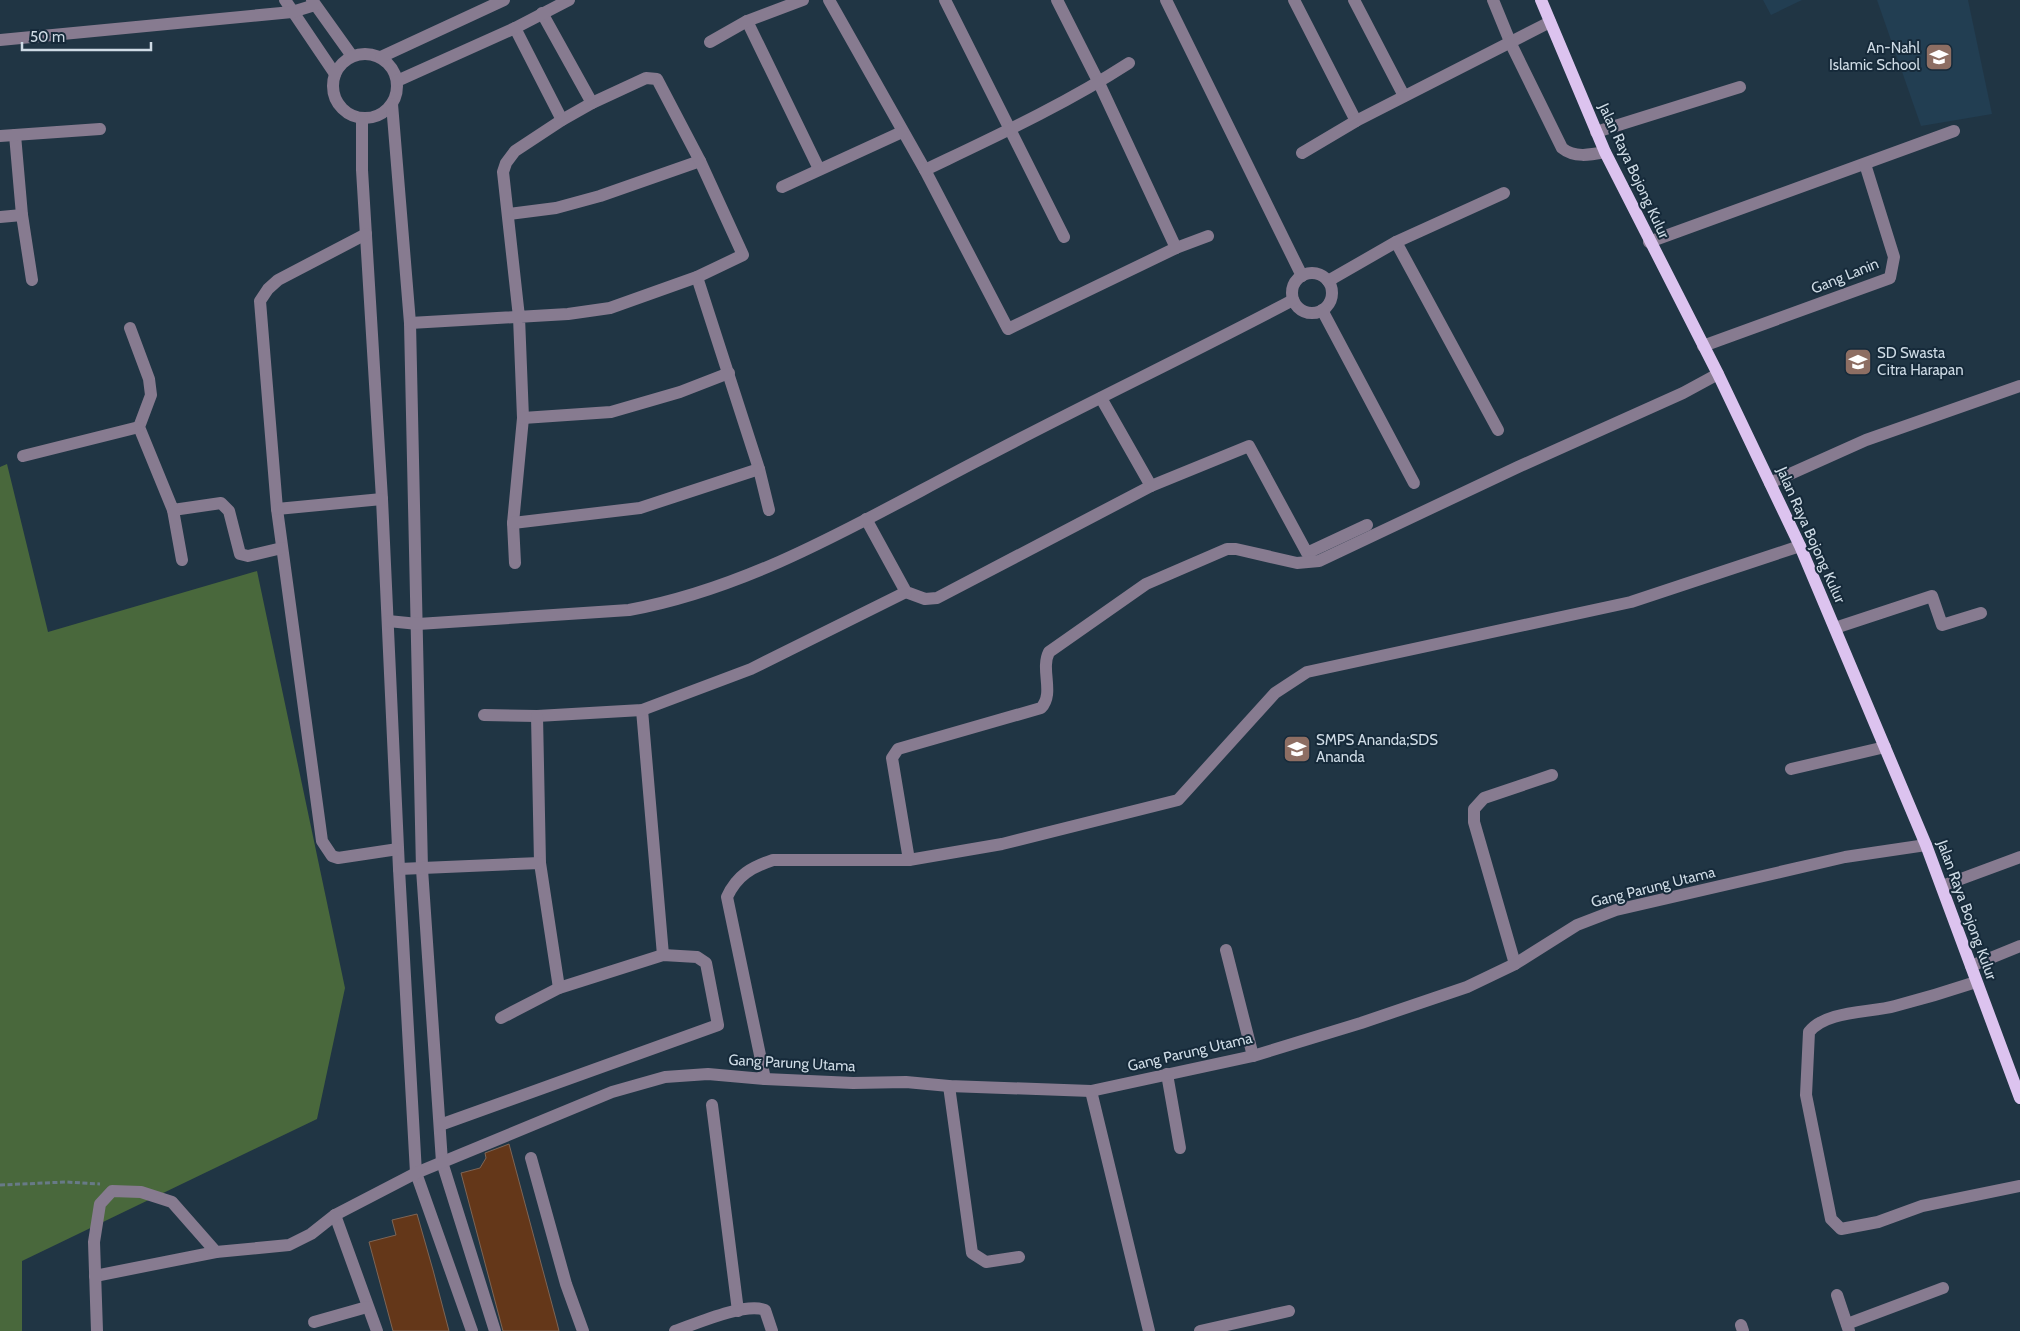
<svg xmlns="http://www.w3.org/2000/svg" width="2020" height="1331" font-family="Cabin,sans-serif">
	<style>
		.built { fill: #223e52 }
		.forest { fill: #49683c }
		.building { fill: #643719; stroke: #7e6556 }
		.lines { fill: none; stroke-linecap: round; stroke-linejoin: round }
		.path { stroke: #687a87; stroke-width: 3; stroke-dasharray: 5 2.5; stroke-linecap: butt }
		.minor { stroke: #877b90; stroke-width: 12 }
		.major { stroke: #dcc3ef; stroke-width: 12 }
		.labels { text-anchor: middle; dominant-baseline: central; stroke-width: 4; stroke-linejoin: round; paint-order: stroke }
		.poi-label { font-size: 15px; fill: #cedbe5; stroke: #162a3a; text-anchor: start }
		.street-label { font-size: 15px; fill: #cedbe5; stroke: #162a3a }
	</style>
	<rect width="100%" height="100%" fill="#203544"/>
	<g class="built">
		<polygon points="1763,0 1802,0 1771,15"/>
		<polygon points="1877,0 1968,0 1992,114 1921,126"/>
	</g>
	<polygon class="forest" points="7,464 48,632 257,571 345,988 317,1119 22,1261 22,1331 0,1331 0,467"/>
	<g class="building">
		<polygon points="509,1144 557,1323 559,1331 503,1331 461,1173 480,1168 486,1158 485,1153"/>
		<polygon points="417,1214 433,1270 449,1331 393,1331 369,1242 396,1235 392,1220"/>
	</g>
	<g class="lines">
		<polyline class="path" points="0,1185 66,1182 100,1184"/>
		<g class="minor">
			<polyline points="285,0 335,74"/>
			<polyline points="312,0 352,56"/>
			<polyline points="829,0 925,170 1008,329 1176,248 1208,236"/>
			<polyline points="945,0 1064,237"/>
			<polyline points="1057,0 1099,83 1176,248"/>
			<polyline points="1166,0 1302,276"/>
			<polyline points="1294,0 1356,121"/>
			<polyline points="1354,0 1404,96"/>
			<path d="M1493,0l18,44 51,104c12,10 28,7 43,4"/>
			<polyline points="542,13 592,103"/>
			<polyline points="747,21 819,169"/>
			<polyline points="515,28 562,120"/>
			<polyline points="0,40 292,12 315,5"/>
			<polyline points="710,42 747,21 803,0"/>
			<circle cx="365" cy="86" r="32"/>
			<polyline points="381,57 504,0"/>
			<polyline points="397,81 515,28 569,0"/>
			<polyline points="392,104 410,323 422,869 442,1162 495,1331"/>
			<polyline points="362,118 362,170 382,499 399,869 416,1173 472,1331"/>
			<polyline points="1596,132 1740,87"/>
			<polyline points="15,135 22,215 32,280"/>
			<polyline points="0,136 100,129"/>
			<polyline points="1302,153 1356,121 1550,22"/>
			<path d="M925,170c69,-33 139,-65 204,-107"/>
			<polyline points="782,187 902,132"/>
			<polyline points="509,214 556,208 600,196 700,161"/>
			<polyline points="0,217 22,215"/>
			<polyline points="366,234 278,280 268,289 260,301 277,509 322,841 332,856 338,858 398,849"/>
			<polyline points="1396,242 1498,430"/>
			<polyline points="1649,242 1954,131"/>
			<circle cx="1312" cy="293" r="20"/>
			<polyline points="697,277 759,469 769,510"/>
			<polyline points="1328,281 1396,242 1504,193"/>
			<polyline points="1322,310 1414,483"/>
			<polyline points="410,323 568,314 610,308 697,277 743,255 700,161 657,79 646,78 592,103 562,120 515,151 506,163 503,172 519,317 523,418 513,523 515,563"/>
			<polyline points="130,328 149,379 151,395 139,427 173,510 221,503 229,511 240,554 248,556 282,548"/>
			<polyline points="1703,346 1890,278 1894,257 1865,164"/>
			<polyline points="1101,398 1151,486"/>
			<polyline points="523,418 611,412 680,392 729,373"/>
			<polyline points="23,456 139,427"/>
			<polyline points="1770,483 1866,440 2020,386"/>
			<polyline points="277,509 382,499"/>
			<polyline points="173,510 182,560"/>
			<polyline points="866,519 906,592 925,599 937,598 1151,486 1249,446 1307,553 1367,525"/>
			<polyline points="513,523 640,508 759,469"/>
			<path d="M388,621l30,3 211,-14c126,-23 238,-92 350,-150 104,-55 210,-105 314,-160"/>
			<polyline points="1835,628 1932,596 1942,625 1981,613"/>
			<polyline points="642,710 663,955"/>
			<polyline points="484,715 537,716 642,710 751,669 906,592"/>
			<polyline points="537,716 540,863 559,988"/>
			<polyline points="1791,769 1885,747"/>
			<path d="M909,860l-17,-102 6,-9 143,-41c14,-15 -1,-38 8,-56l97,-68 81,-35h9l61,14 22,-2 199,-94 165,-74 35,-19"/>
			<polyline points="399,869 540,863"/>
			<polyline points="1942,886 2020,857"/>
			<polyline points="1226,950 1253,1056"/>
			<polyline points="1515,964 1474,822 1474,809 1484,798 1552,775"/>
			<polyline points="1971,966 2020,946"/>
			<path d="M1976,982c-27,9 -54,17 -81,24 -25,7 -69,4 -86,26l-3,63 25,124 10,10 37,-7 44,-16 98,-20"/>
			<polyline points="1167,1074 1180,1148"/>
			<path d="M765,1079l-38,-182c10,-22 25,-30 46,-37h136l93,-16 176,-44 97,-107 32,-21 324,-70 169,-56"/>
			<polyline points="949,1086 972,1253 986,1262 1019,1257"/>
			<polyline points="1091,1091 1149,1331"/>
			<polyline points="712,1105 738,1311"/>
			<polyline points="440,1125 718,1025 706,963 697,957 663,955 559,988 501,1018"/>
			<polyline points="531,1158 566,1284 583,1331"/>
			<polyline points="335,1215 377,1331"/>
			<polyline points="95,1276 216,1252"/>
			<polyline points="1837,1295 1849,1331"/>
			<polyline points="314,1322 367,1307"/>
			<polyline points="1847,1324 1943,1288"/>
			<polyline points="1741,1325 1743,1331"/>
			<polyline points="97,1331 94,1242 100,1204 112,1191 141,1192 172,1202 216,1252 289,1245 311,1234 335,1215 416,1173 612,1092 665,1077 708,1074 765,1079 853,1083 906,1082 949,1086 1091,1091 1253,1056 1361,1023 1467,987 1515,964 1577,925 1616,910 1845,857 1926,845"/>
			<path d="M675,1331c20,-7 70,-29 90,-21l7,21"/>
			<polyline points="1200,1331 1289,1311"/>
		</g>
		<polyline class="major" points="1541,0 1605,152 1718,374 1800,546 1926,845 2020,1098"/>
	</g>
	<defs>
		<g id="school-square" transform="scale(1.4375)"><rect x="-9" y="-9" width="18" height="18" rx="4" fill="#8d6e63" stroke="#162a3a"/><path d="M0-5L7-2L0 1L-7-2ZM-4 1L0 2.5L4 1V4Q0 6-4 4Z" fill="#fff"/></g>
	</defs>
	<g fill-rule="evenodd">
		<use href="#school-square" x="1939" y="57"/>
		<use href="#school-square" x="1858" y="362"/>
		<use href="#school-square" x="1297" y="749"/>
	</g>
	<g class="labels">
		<g class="poi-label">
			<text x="1920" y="48" text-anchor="end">An-Nahl<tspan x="1920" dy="17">Islamic School</tspan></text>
			<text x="1877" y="353">SD Swasta<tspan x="1877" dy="17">Citra Harapan</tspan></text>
			<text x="1316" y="740">SMPS Ananda;SDS<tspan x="1316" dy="17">Ananda</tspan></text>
		</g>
		<g class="street-label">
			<text transform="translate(1634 171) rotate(65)">Jalan Raya Bojong Kulur</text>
			<text transform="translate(1845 276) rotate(-22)">Gang Lanin</text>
			<text transform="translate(1811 535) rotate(66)">Jalan Raya Bojong Kulur</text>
			<text transform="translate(1653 887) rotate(-14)">Gang Parung Utama</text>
			<text transform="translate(1967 910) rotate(70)">Jalan Raya Bojong Kulur</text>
			<text transform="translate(1190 1052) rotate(-13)">Gang Parung Utama</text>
			<text transform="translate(792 1063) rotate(3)">Gang Parung Utama</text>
		</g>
	</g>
	<path d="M22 42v8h129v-8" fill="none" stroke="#cedbe5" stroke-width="2.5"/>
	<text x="30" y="42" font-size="15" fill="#cedbe5" stroke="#162a3a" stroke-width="4" paint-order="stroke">50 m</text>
</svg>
